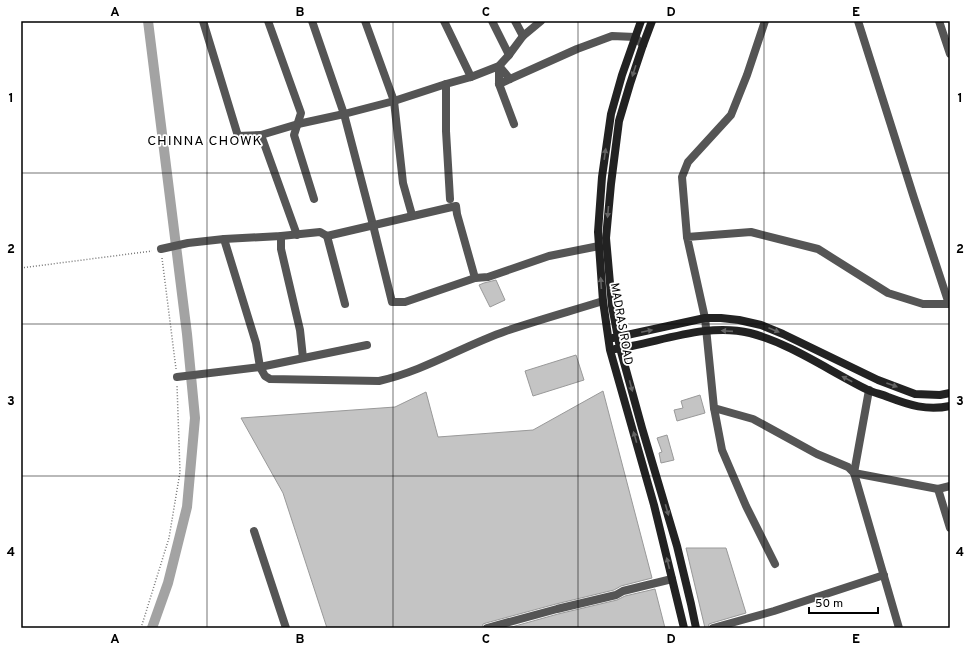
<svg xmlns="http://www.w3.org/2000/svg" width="971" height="649" font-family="Overpass,sans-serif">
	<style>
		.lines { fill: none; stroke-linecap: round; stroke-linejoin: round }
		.canal { stroke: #a3a3a3; stroke-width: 10 }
		.building { fill: #c4c4c4; stroke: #999 }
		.path { stroke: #777; stroke-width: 1.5; stroke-dasharray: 1 2; stroke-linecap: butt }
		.street { stroke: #555; stroke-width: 8 }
		.secondary { stroke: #222; stroke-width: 8 }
		.oneway { fill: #646464 }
		.grid { fill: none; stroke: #000; stroke-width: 1; stroke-opacity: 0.55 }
		.labels { text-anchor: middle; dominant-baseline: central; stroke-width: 3.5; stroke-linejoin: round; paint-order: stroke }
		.street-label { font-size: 12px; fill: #000; stroke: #fff }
		.quarter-label { font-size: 14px; letter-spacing: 1px; fill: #000; stroke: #fff }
		.neatline { fill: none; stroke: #000; stroke-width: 1.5 }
		.grid-label { font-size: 13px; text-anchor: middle; font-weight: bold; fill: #000 }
	</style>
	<rect width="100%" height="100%" fill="#fff"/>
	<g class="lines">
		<polyline class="canal" points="148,21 187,334 195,418 187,507 168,583 152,628"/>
	</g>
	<g class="building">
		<polygon points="496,280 505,300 490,307 479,285 484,283"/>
		<polygon points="576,355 584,380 533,396 525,371"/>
		<polygon points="603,391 652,578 621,586 614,590 556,604 486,623 483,624 482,628 327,628 283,493 241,418 395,407 426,392 438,437 533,430"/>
		<polygon points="700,395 705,413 677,421 674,410 683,408 681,401"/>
		<polygon points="667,435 674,460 661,463 659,453 662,452 657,438"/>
		<polygon points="686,548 726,548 746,613 712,623 709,624 708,628 705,628"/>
		<polygon points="655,589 665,628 508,628 558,614 617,600 625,596"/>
	</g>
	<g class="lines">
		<g class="path">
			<polyline points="162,258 176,369"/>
			<polyline points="21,268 152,251"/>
			<polyline points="141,628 169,538 180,472 177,385"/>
		</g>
		<g class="street">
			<polyline points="203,21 238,136 261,135 297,235"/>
			<polyline points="268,21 301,113 294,135 314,199"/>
			<polyline points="312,21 344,114 373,225 392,302 405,302 475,278 488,277 549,256 599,246"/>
			<polyline points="365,21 394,101 403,183 412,215"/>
			<polyline points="444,21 471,77"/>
			<polyline points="492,21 509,55 523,36"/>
			<polyline points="515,21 523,36 541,21"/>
			<polyline points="858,21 914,198 949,304"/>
			<polyline points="939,21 950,54"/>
			<polyline points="510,79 499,66 499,84 514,124"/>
			<polyline points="499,84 577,49 612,36 635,37 643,45"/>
			<polyline points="261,135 298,124 344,114 394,101 446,84"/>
			<polyline points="450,199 446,131 446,84 471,77 499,66 509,55"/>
			<polyline points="281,236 281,249 300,330 303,358"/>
			<polyline points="327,236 456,206 457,214 475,278"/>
			<polyline points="687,237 682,177 688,162 731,115 747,75 765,21"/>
			<path d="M224,239l32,104 4,24 5,9 5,3 109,2c45,-10 84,-35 127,-50 32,-11 65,-20 97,-30"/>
			<polyline points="161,249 188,243 224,239 281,236 320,232 327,236 345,304"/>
			<polyline points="177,377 260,367 367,345"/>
			<polyline points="869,390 854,473 938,489 950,486"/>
			<polyline points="714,408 722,450 746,506 775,564"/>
			<polyline points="938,489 950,528"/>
			<polyline points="254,531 286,628"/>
			<polyline points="487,628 557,609 616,595 623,591 672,579"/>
			<polyline points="713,628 774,611 884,575"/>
			<polyline points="899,628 854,473 848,467 817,454 753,419 714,408 705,318 687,237 751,232 818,249 888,293 923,304 950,304"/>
		</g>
		<g class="secondary">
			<polyline points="641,21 622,75 611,114 602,177 598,232 603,301 610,350 654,505 684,628"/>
			<polyline points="652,21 643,45 630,84 619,121 611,184 606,238 612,306 620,348 642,428 677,546 691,604 696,628"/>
			<polyline points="613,338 705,318 721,318 739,320 761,325 783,334 878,380 915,394 940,395 950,393"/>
			<path d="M615,349c43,-6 91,-27 135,-16 42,11 79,38 118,57 6,3 13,4 20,7 21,8 39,14 62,9"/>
		</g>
	</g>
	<defs><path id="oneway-solid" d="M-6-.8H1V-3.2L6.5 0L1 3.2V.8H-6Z"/></defs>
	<g class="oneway">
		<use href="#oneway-solid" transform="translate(634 71) rotate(108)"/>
		<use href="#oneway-solid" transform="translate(605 154) rotate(-82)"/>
		<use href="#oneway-solid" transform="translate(608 212) rotate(95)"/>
		<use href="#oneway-solid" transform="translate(601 283) rotate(-94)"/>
		<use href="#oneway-solid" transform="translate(774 330) rotate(23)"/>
		<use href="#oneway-solid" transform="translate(647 331) rotate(-12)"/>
		<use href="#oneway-solid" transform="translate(727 331) rotate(-176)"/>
		<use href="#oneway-solid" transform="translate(847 379) rotate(-152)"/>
		<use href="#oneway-solid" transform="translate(892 385) rotate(20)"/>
		<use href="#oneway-solid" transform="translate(631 386) rotate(75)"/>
		<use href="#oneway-solid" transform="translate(635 437) rotate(-106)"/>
		<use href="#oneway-solid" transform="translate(667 510) rotate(74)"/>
		<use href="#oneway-solid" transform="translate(668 563) rotate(-104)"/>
	</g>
	<path class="grid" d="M207,21v607M393,21v607M578,21v607M764,21v607M21,173h929M21,324h929M21,476h929"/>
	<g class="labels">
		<g class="street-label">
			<text transform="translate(621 324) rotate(80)">MADRAS ROAD</text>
		</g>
		<g class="quarter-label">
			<text x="205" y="141">CHINNA CHOWK</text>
		</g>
	</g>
	<rect width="971" height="649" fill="none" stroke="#ffffff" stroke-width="44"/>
	<path d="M809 607v6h69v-6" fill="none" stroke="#000000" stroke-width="2"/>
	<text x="815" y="607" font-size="12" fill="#000000" stroke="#ffffff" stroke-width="3" paint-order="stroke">50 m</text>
	<rect x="22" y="22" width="927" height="605" class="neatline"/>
	<g class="grid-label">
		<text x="115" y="16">A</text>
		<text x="300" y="16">B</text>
		<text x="486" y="16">C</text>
		<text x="671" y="16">D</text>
		<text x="856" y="16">E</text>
		<text x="11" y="102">1</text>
		<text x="960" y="102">1</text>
		<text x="11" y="253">2</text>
		<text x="960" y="253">2</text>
		<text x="11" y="405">3</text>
		<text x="960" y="405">3</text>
		<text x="11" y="556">4</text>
		<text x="960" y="556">4</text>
		<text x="115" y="643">A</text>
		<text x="300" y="643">B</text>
		<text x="486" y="643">C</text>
		<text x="671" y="643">D</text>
		<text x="856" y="643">E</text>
	</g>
</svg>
